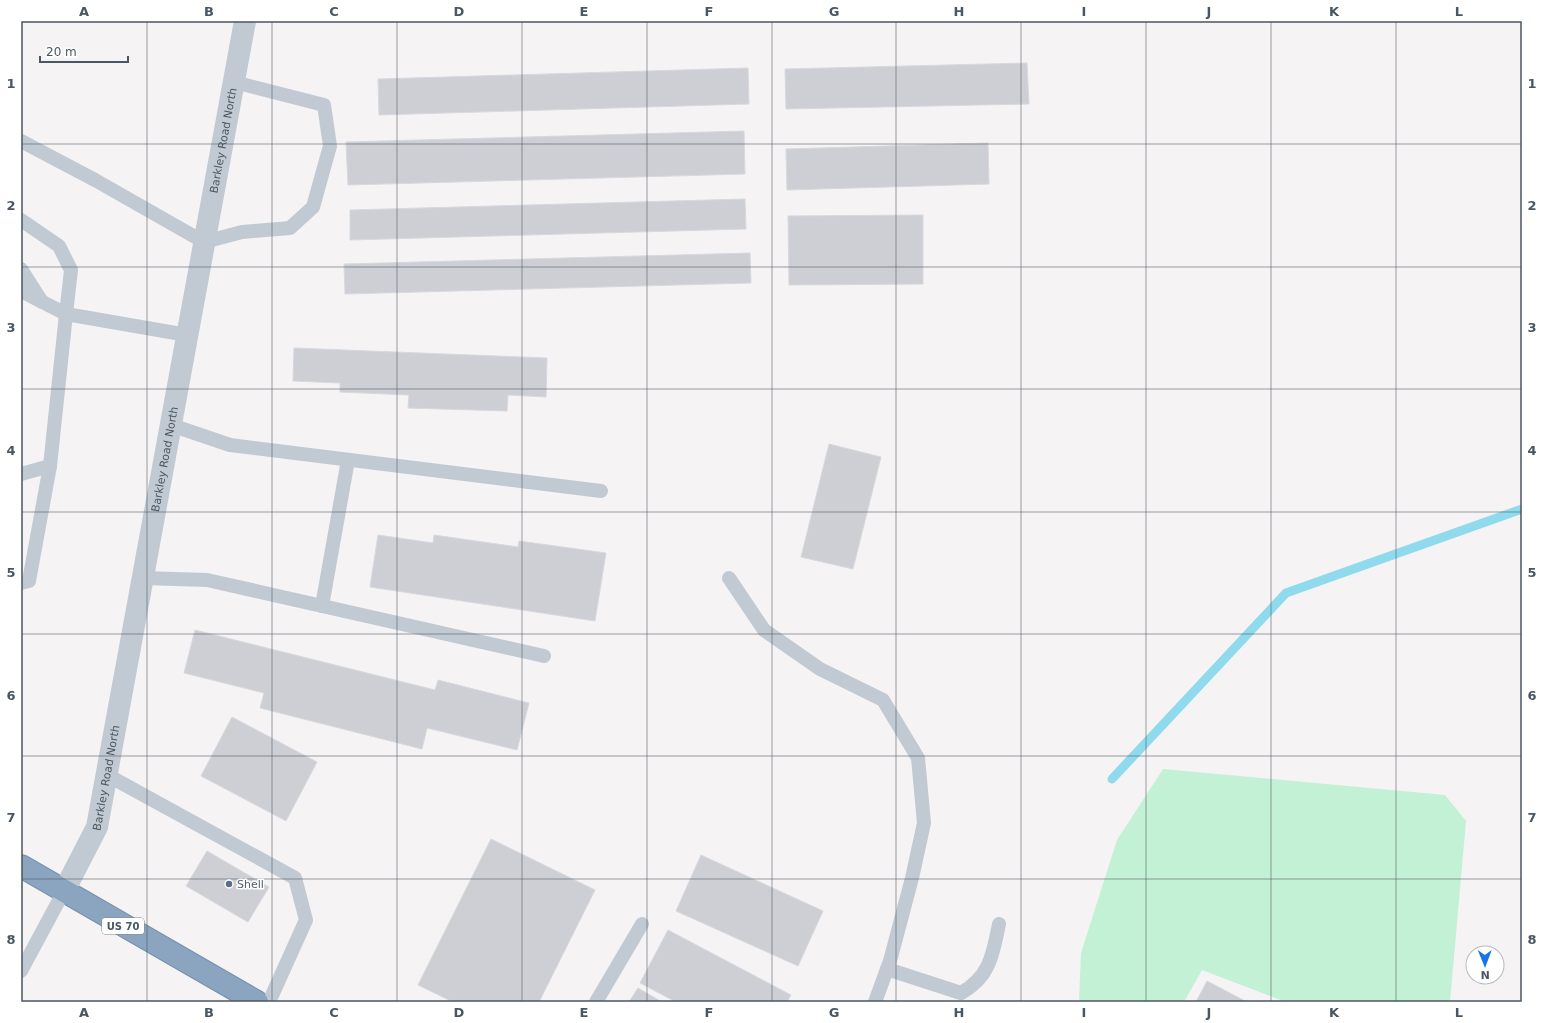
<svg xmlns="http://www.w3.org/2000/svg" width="1543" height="1023" font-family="'DejaVu Sans',sans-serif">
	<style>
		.green { fill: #c3f1d5 }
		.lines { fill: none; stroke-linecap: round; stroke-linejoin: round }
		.stream { stroke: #90daee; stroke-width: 9 }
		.building { fill: #cdcfd5; stroke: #d7d9de }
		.highway-casing { stroke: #7690ad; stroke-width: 24 }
		.lane { stroke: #c1cad2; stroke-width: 14 }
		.street { stroke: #c1cad2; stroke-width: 22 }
		.highway { stroke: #8ba5c1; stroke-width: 22 }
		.grid { fill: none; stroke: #4a5661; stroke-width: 1; stroke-opacity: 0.55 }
		.service-dot { fill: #5c6f8a; stroke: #fff; stroke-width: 1.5 }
		.labels { text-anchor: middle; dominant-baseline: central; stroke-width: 3; stroke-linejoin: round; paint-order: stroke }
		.shield { fill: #fff; stroke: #808990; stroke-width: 1 }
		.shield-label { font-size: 10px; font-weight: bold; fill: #4a5661 }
		.street-label { font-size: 11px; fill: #4a5661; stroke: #fff }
		.service-label { font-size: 11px; fill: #4e5e75; stroke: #fff; text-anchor: start }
		.neatline { fill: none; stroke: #4a5661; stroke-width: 1.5 }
		.grid-label { font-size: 13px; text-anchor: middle; font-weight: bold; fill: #4a5661 }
	</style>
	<rect width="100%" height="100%" fill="#f5f3f3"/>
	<polygon class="green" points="1163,769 1445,795 1466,821 1450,1002 1286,1002 1202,970 1184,1002 1079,1002 1081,953 1117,840"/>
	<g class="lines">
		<polyline class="stream" points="1112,779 1286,593 1522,509"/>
	</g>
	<g class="building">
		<polygon points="1027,63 1029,104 786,109 785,69"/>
		<polygon points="748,68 749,104 379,115 378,79"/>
		<polygon points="744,131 745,174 348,185 346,142"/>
		<polygon points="988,143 989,184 787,190 786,149"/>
		<polygon points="745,199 746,229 350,240 350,210"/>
		<polygon points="923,215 923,284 789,285 788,216"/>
		<polygon points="750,253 751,283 345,294 344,264"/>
		<polygon points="294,348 547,358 546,397 508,395 507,411 408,408 409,395 340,392 340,383 293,381"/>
		<polygon points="829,444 881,457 853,569 801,557"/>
		<polygon points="378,535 433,543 434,535 518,547 519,541 606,553 595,621 370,587"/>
		<polygon points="195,630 435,690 438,680 529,703 517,750 427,728 422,749 260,708 264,693 184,673"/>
		<polygon points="232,717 317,762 286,821 201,776"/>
		<polygon points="491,839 595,890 539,1002 453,1002 418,985"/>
		<polygon points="207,851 269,887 248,922 186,886"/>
		<polygon points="701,855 823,911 798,966 676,911"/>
		<polygon points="668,930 791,995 787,1002 676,1002 640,983"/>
		<polygon points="1207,981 1247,1002 1196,1002"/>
		<polygon points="638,988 662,1002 629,1002"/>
	</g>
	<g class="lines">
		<g class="highway-casing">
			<polyline id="highway" points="21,866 257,1002"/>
		</g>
		<g class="lane">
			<polyline points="21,141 95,180 204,242 242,232 290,228 313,207 330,146 324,105 234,82"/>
			<polyline points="21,220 59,246 71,270 66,314 21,291"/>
			<polyline points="21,269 42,302"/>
			<polyline points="171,425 230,445 601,491"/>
			<polyline points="21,474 50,466 66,314 187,335"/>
			<polyline points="143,578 207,580 544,656"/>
			<polyline points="729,578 764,630 820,669 883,700 918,758 924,823 912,878 890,961 875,1002"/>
			<polyline points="21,583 29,581 50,466"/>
			<polyline points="322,606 348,460"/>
			<polyline points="107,775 295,878 306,920 269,1002"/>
			<path d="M887,969l74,24c29,-16 32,-39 38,-69"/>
			<polyline points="21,971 64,891"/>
			<polyline points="596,1002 642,924"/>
		</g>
		<path class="street" id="s1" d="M64,891l33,-64 148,-806"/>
		<use href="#highway" class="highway"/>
	</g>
	<path class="grid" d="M147,21v981M272,21v981M397,21v981M522,21v981M647,21v981M772,21v981M896,21v981M1021,21v981M1146,21v981M1271,21v981M1396,21v981M21,144h1501M21,267h1501M21,389h1501M21,512h1501M21,634h1501M21,756h1501M21,879h1501"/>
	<circle class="service-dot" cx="229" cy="884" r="4"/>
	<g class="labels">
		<rect class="shield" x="102" y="918" width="42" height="16" rx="3"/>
		<g class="shield-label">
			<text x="123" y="926">US 70</text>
		</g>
		<g class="street-label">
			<text stroke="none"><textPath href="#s1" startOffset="770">Barkley Road North</textPath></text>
			<text stroke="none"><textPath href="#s1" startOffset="446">Barkley Road North</textPath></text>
			<text stroke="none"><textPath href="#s1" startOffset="122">Barkley Road North</textPath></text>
		</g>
		<g class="service-label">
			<text x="237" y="884">Shell</text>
		</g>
	</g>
	<rect width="1543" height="1023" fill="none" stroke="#ffffff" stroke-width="44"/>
	<g transform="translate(1485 965) rotate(179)"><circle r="19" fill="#ffffff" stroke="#b7bbc0"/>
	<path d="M0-3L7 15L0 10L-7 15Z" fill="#1a73e8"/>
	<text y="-6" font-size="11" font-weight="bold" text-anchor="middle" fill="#4a5661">N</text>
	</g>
	<path d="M40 56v6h88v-6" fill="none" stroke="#4a5661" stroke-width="2"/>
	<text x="46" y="56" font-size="12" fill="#4a5661" stroke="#ffffff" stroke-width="3" paint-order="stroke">20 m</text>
	<rect x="22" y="22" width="1499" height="979" class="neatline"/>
	<g class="grid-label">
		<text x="84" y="16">A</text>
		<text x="209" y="16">B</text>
		<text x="334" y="16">C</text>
		<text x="459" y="16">D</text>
		<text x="584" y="16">E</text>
		<text x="709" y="16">F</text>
		<text x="834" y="16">G</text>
		<text x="959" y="16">H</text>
		<text x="1084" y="16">I</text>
		<text x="1209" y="16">J</text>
		<text x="1334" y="16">K</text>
		<text x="1459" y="16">L</text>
		<text x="11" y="88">1</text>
		<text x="1532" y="88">1</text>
		<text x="11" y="210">2</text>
		<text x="1532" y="210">2</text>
		<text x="11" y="332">3</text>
		<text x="1532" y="332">3</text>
		<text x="11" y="455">4</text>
		<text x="1532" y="455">4</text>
		<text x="11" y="577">5</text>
		<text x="1532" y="577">5</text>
		<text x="11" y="700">6</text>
		<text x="1532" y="700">6</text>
		<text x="11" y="822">7</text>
		<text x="1532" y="822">7</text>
		<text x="11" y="944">8</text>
		<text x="1532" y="944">8</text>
		<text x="84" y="1017">A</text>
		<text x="209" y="1017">B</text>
		<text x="334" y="1017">C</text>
		<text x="459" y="1017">D</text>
		<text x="584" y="1017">E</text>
		<text x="709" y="1017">F</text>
		<text x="834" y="1017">G</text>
		<text x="959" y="1017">H</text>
		<text x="1084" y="1017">I</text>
		<text x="1209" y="1017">J</text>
		<text x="1334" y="1017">K</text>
		<text x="1459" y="1017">L</text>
	</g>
</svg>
